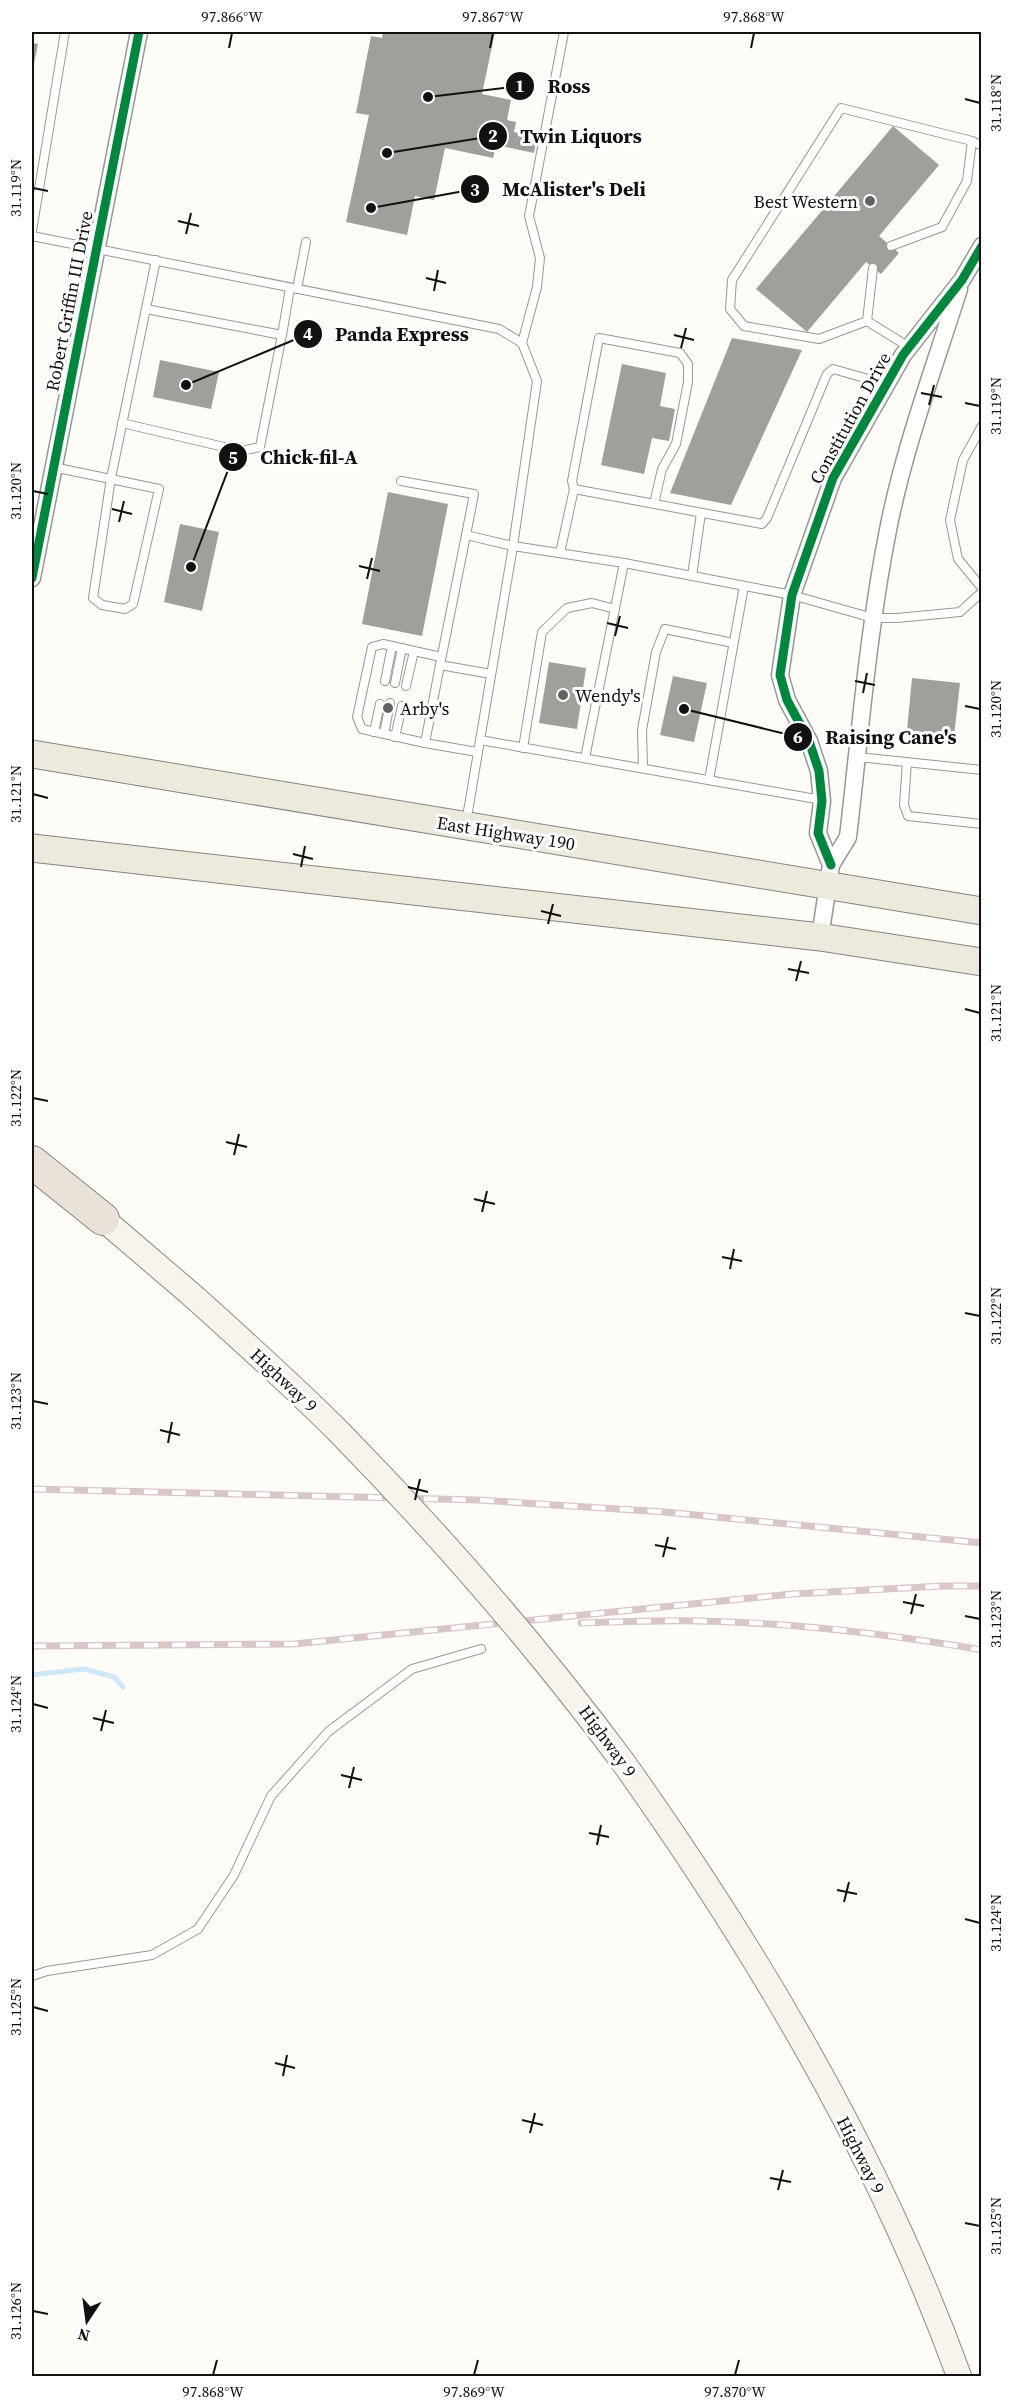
<svg xmlns="http://www.w3.org/2000/svg" width="1013" height="2408" font-family="'Source Serif 4',serif">
	<style>
		.lines { fill: none; stroke-linecap: round; stroke-linejoin: round }
		.stream { stroke: #cde8f7; stroke-width: 5 }
		.building { fill: #a19f9c }
		.service-casing { stroke: #979795; stroke-width: 10 }
		.minor-casing { stroke: #979795; stroke-width: 19 }
		.secondary-casing { stroke: #8e8d8b; stroke-width: 26 }
		.primary-casing { stroke: #858482; stroke-width: 29 }
		.motorway-casing { stroke: #858482; stroke-width: 34 }
		.service { stroke: #fffffe; stroke-width: 8 }
		.minor { stroke: #fffffe; stroke-width: 16 }
		.secondary { stroke: #f6f4eb; stroke-width: 24 }
		.primary { stroke: #ede9dc; stroke-width: 27 }
		.motorway { stroke: #eae1d8; stroke-width: 32 }
		.rail-casing { stroke: #d9c6c7; stroke-width: 7 }
		.rail { stroke: #fff; stroke-width: 4.5; stroke-dasharray: 14; stroke-linecap: butt }
		.secondary-bridge-casing { stroke: #8e8d8b; stroke-width: 26; stroke-linecap: butt }
		.secondary-bridge { stroke: #f6f4eb; stroke-width: 24 }
		.cycleway-casing { stroke: #fff; stroke-width: 13 }
		.cycleway { stroke: #00873e; stroke-width: 9 }
		.ticks { fill: none; stroke: #111; stroke-width: 2 }
		.poi-dot { fill: #646362; stroke: #fff; stroke-width: 2 }
		.labels { text-anchor: middle; dominant-baseline: central; stroke-width: 6; stroke-linejoin: round; paint-order: stroke }
		.poi-label { font-size: 18px; fill: #111; stroke: #fff; text-anchor: start }
		.street-label { font-size: 18px; fill: #111; stroke: #fff }
		.leader { fill: none; stroke: #111; stroke-width: 2 }
		.callout-dot { fill: #111; stroke: #fff; stroke-width: 2 }
		.mark-label { font-size: 18px; text-anchor: middle; font-weight: bold; fill: #fff }
		.callout-label { font-size: 20px; text-anchor: middle; font-weight: bold; fill: #111; stroke: #fff; stroke-width: 6; stroke-linejoin: round; paint-order: stroke }
		.neatline { fill: none; stroke: #111; stroke-width: 2 }
		.ticks-label { font-size: 15px; text-anchor: middle; fill: #111 }
	</style>
	<rect width="100%" height="100%" fill="#fdfcf7"/>
	<g class="lines">
		<polyline class="stream" points="32,1675 84,1669 114,1677 123,1687"/>
	</g>
	<g class="building">
		<polygon points="383,32 495,32 482,94 511,100 507,120 516,122 514,132 537,137 534,153 496,145 493,158 445,148 434,200 415,196 407,235 346,222 369,115 356,113 371,36 382,38"/>
		<polygon points="32,43 38,44 33,69 32,69"/>
		<polygon points="893,126 939,165 879,236 899,253 881,274 866,262 807,332 756,289"/>
		<polygon points="732,338 802,350 731,505 670,493"/>
		<polygon points="160,360 219,372 211,409 153,397"/>
		<polygon points="622,364 666,373 660,406 675,409 669,441 652,438 644,474 601,465"/>
		<polygon points="388,492 448,504 422,636 362,624"/>
		<polygon points="180,524 219,532 202,611 164,602"/>
		<polygon points="549,662 586,668 577,729 539,723"/>
		<polygon points="673,676 707,683 694,742 660,735"/>
		<polygon points="912,678 960,683 954,736 907,730"/>
	</g>
	<g class="lines">
		<g class="service-casing">
			<g id="service">
				<polyline points="32,231 65,32"/>
				<polyline points="32,236 499,329 522,343"/>
				<polyline points="891,246 942,227 967,181 972,141"/>
				<polyline points="297,289 306,242"/>
				<polyline points="146,309 282,335 290,288"/>
				<polyline points="867,321 873,268"/>
				<polyline points="909,347 867,321 819,339 744,326 730,309 732,280 841,108 972,141 982,146"/>
				<polyline points="122,423 241,451 260,447 282,335"/>
				<polyline points="982,426 963,460 950,520 958,559 982,588"/>
				<polyline points="53,467 159,489 133,604 125,609 102,605 93,598 111,478 156,260"/>
				<polyline points="401,481 474,494 466,535 513,546 537,381 522,343 537,287 540,258 529,216 564,32"/>
				<polyline points="654,504 662,469 676,444 688,382 688,364 680,353 599,338 572,481 574,489 762,524 767,518 827,374 833,369 886,384"/>
				<polyline points="466,535 440,665 491,674"/>
				<polyline points="560,553 574,489"/>
				<polyline points="692,576 701,513"/>
				<polyline points="440,665 425,743 477,752"/>
				<polyline points="385,681 392,646"/>
				<polyline points="395,683 402,648"/>
				<polyline points="406,686 414,651"/>
				<polyline points="374,732 380,704"/>
				<polyline points="384,734 390,703"/>
				<polyline points="395,737 402,706"/>
				<polyline points="480,740 822,800"/>
				<polyline points="425,743 362,729 357,717 372,647 383,644 441,657"/>
				<polyline points="523,748 542,632 567,608 592,603 615,609"/>
				<polyline points="858,757 982,770"/>
				<polyline points="585,758 624,563"/>
				<polyline points="907,762 904,805 908,816 982,824"/>
				<polyline points="643,768 642,730 656,652 665,629 733,643"/>
				<polyline points="709,780 744,586"/>
				<polyline points="466,823 513,546 624,563 792,595 873,618 897,618 960,612 982,592"/>
				<polyline points="32,1976 47,1971 152,1955 198,1929 234,1875 271,1796 329,1731 412,1669 481,1649"/>
			</g>
		</g>
		<g class="minor-casing">
			<g id="minor">
				<polyline points="32,578 139,32"/>
				<polyline points="831,865 818,833 822,801 819,771 809,741 787,700 780,675 792,595 833,478 903,355 962,280 982,246"/>
				<path d="M820,937l11,-72 17,-28c12,-103 20,-206 40,-307 16,-82 46,-162 71,-241"/>
			</g>
		</g>
		<g class="secondary-casing">
			<g id="secondary">
				<polyline points="103,1219 193,1296"/>
				<path d="M623,1762c135,190 256,394 336,614"/>
			</g>
		</g>
		<g class="primary-casing">
			<g id="primary">
				<polyline points="32,754 982,911"/>
				<polyline points="32,848 820,937 982,962"/>
			</g>
		</g>
		<g class="motorway-casing">
			<polyline id="motorway" points="32,1162 103,1219"/>
		</g>
		<use href="#service" class="service"/>
		<use href="#minor" class="minor"/>
		<use href="#secondary" class="secondary"/>
		<use href="#primary" class="primary"/>
		<use href="#motorway" class="motorway"/>
		<g class="rail-casing">
			<g id="rail">
				<polyline points="32,1489 478,1500 665,1512 982,1543"/>
				<path d="M581,1623c40,-1 80,-3 119,-2 95,2 188,13 282,29"/>
				<polyline points="32,1646 294,1644 792,1594 943,1586 982,1586"/>
			</g>
		</g>
		<use href="#rail" class="rail"/>
		<g class="secondary-bridge-casing">
			<path id="secondary-bridge" d="M193,1296c50,45 99,89 146,136 102,104 197,213 284,330"/>
		</g>
		<use href="#secondary-bridge" class="secondary-bridge"/>
		<g class="cycleway-casing">
			<g id="cycleway">
				<polyline points="32,578 139,32"/>
				<polyline points="831,865 818,833 822,801 819,771 809,741 787,700 780,675 792,595 833,478 903,355 962,280 982,246"/>
			</g>
		</g>
		<use href="#cycleway" class="cycleway"/>
	</g>
	<path class="ticks" d="M229,48l3,-15M490,48l3,-15M751,48l3,-15M965,99l15,4M33,188l15,3M178,221l21,5M186,234l5,-21M426,278l20,5M434,291l4,-21M674,335l20,5M681,348l5,-20M921,393l21,4M965,403l15,3M929,405l5,-20M33,491l15,3M112,509l20,5M119,522l5,-21M359,566l21,5M367,579l5,-21M607,623l21,5M615,636l5,-20M855,681l20,4M863,693l4,-20M965,706l15,3M33,794l15,4M293,854l20,5M301,867l4,-21M541,911l20,5M548,924l5,-20M788,969l21,4M796,981l5,-20M965,1009l15,4M33,1098l15,3M226,1142l21,5M234,1155l5,-21M474,1199l21,5M482,1212l5,-21M722,1257l20,4M730,1269l4,-20M965,1313l15,3M33,1401l15,3M160,1430l20,5M168,1443l4,-21M408,1487l20,5M415,1500l5,-21M655,1545l21,4M663,1557l5,-20M903,1602l21,4M911,1614l5,-20M965,1616l15,3M33,1704l15,4M93,1718l21,5M101,1731l5,-21M341,1775l21,5M349,1788l5,-21M589,1833l20,4M597,1845l4,-20M837,1890l20,4M844,1902l5,-20M965,1919l15,4M33,2007l15,4M275,2063l20,5M283,2076l4,-21M522,2120l21,5M530,2133l5,-20M770,2178l21,4M778,2190l5,-20M965,2223l15,3M33,2311l15,3M213,2375l4,-15M474,2375l4,-15M735,2375l4,-15"/>
	<g class="poi-dot">
		<circle cx="870" cy="201" r="6"/>
		<circle cx="563" cy="695" r="6"/>
		<circle cx="388" cy="708" r="6"/>
	</g>
	<g class="labels">
		<g class="poi-label">
			<text x="858" y="201" text-anchor="end">Best Western</text>
			<text x="575" y="695">Wendy's</text>
			<text x="400" y="708">Arby's</text>
		</g>
		<g class="street-label">
			<text transform="translate(69 301) rotate(-79)">Robert Griffin III Drive</text>
			<text transform="translate(850 418) rotate(-61)">Constitution Drive</text>
			<text transform="translate(506 833) rotate(9)">East Highway 190</text>
			<text transform="translate(284 1380) rotate(43)">Highway 9</text>
			<text transform="translate(608 1741) rotate(54)">Highway 9</text>
			<text transform="translate(861 2155) rotate(63)">Highway 9</text>
		</g>
	</g>
	<path class="leader" d="M428 97L520 86M387 153L493 136M371 208L475 189M186 385L308 334M191 567L233 457M684 709L798 737"/>
	<g class="callout-dot">
		<circle cx="428" cy="97" r="6"/>
		<circle cx="387" cy="153" r="6"/>
		<circle cx="371" cy="208" r="6"/>
		<circle cx="186" cy="385" r="6"/>
		<circle cx="191" cy="567" r="6"/>
		<circle cx="684" cy="709" r="6"/>
		<circle cx="520" cy="86" r="15"/>
		<circle cx="493" cy="136" r="15"/>
		<circle cx="475" cy="189" r="15"/>
		<circle cx="308" cy="334" r="15"/>
		<circle cx="233" cy="457" r="15"/>
		<circle cx="798" cy="737" r="15"/>
	</g>
	<g class="mark-label">
		<text x="520" y="92">1</text>
		<text x="493" y="142">2</text>
		<text x="475" y="196">3</text>
		<text x="308" y="340">4</text>
		<text x="233" y="464">5</text>
		<text x="798" y="743">6</text>
	</g>
	<g class="callout-label">
		<text x="569" y="93">Ross</text>
		<text x="581" y="143">Twin Liquors</text>
		<text x="574" y="196">McAlister's Deli</text>
		<text x="402" y="341">Panda Express</text>
		<text x="309" y="464">Chick-fil-A</text>
		<text x="891" y="744">Raising Cane's</text>
	</g>
	<rect width="1013" height="2408" fill="none" stroke="#ffffff" stroke-width="66"/>
	<g transform="translate(87 2321) rotate(193)" stroke="#ffffff" stroke-width="4.5" paint-order="stroke">
	<path d="M0-4.5L10 22L0 15L-10 22Z" fill="#111111"/>
	<text y="-9" font-size="16" font-weight="bold" text-anchor="middle" fill="#111111">N</text>
	</g>
	<rect x="33" y="33" width="947" height="2342" class="neatline"/>
	<g class="ticks-label">
		<text x="232" y="22">97.866°W</text>
		<text x="493" y="22">97.867°W</text>
		<text x="754" y="22">97.868°W</text>
		<text transform="translate(996 103) rotate(-90)" y="5">31.118°N</text>
		<text transform="translate(16 188) rotate(-90)" y="5">31.119°N</text>
		<text transform="translate(996 406) rotate(-90)" y="5">31.119°N</text>
		<text transform="translate(16 491) rotate(-90)" y="5">31.120°N</text>
		<text transform="translate(996 709) rotate(-90)" y="5">31.120°N</text>
		<text transform="translate(16 794) rotate(-90)" y="5">31.121°N</text>
		<text transform="translate(996 1013) rotate(-90)" y="5">31.121°N</text>
		<text transform="translate(16 1098) rotate(-90)" y="5">31.122°N</text>
		<text transform="translate(996 1316) rotate(-90)" y="5">31.122°N</text>
		<text transform="translate(16 1401) rotate(-90)" y="5">31.123°N</text>
		<text transform="translate(996 1619) rotate(-90)" y="5">31.123°N</text>
		<text transform="translate(16 1704) rotate(-90)" y="5">31.124°N</text>
		<text transform="translate(996 1923) rotate(-90)" y="5">31.124°N</text>
		<text transform="translate(16 2007) rotate(-90)" y="5">31.125°N</text>
		<text transform="translate(996 2226) rotate(-90)" y="5">31.125°N</text>
		<text transform="translate(16 2311) rotate(-90)" y="5">31.126°N</text>
		<text x="213" y="2397">97.868°W</text>
		<text x="474" y="2397">97.869°W</text>
		<text x="735" y="2397">97.870°W</text>
	</g>
</svg>
